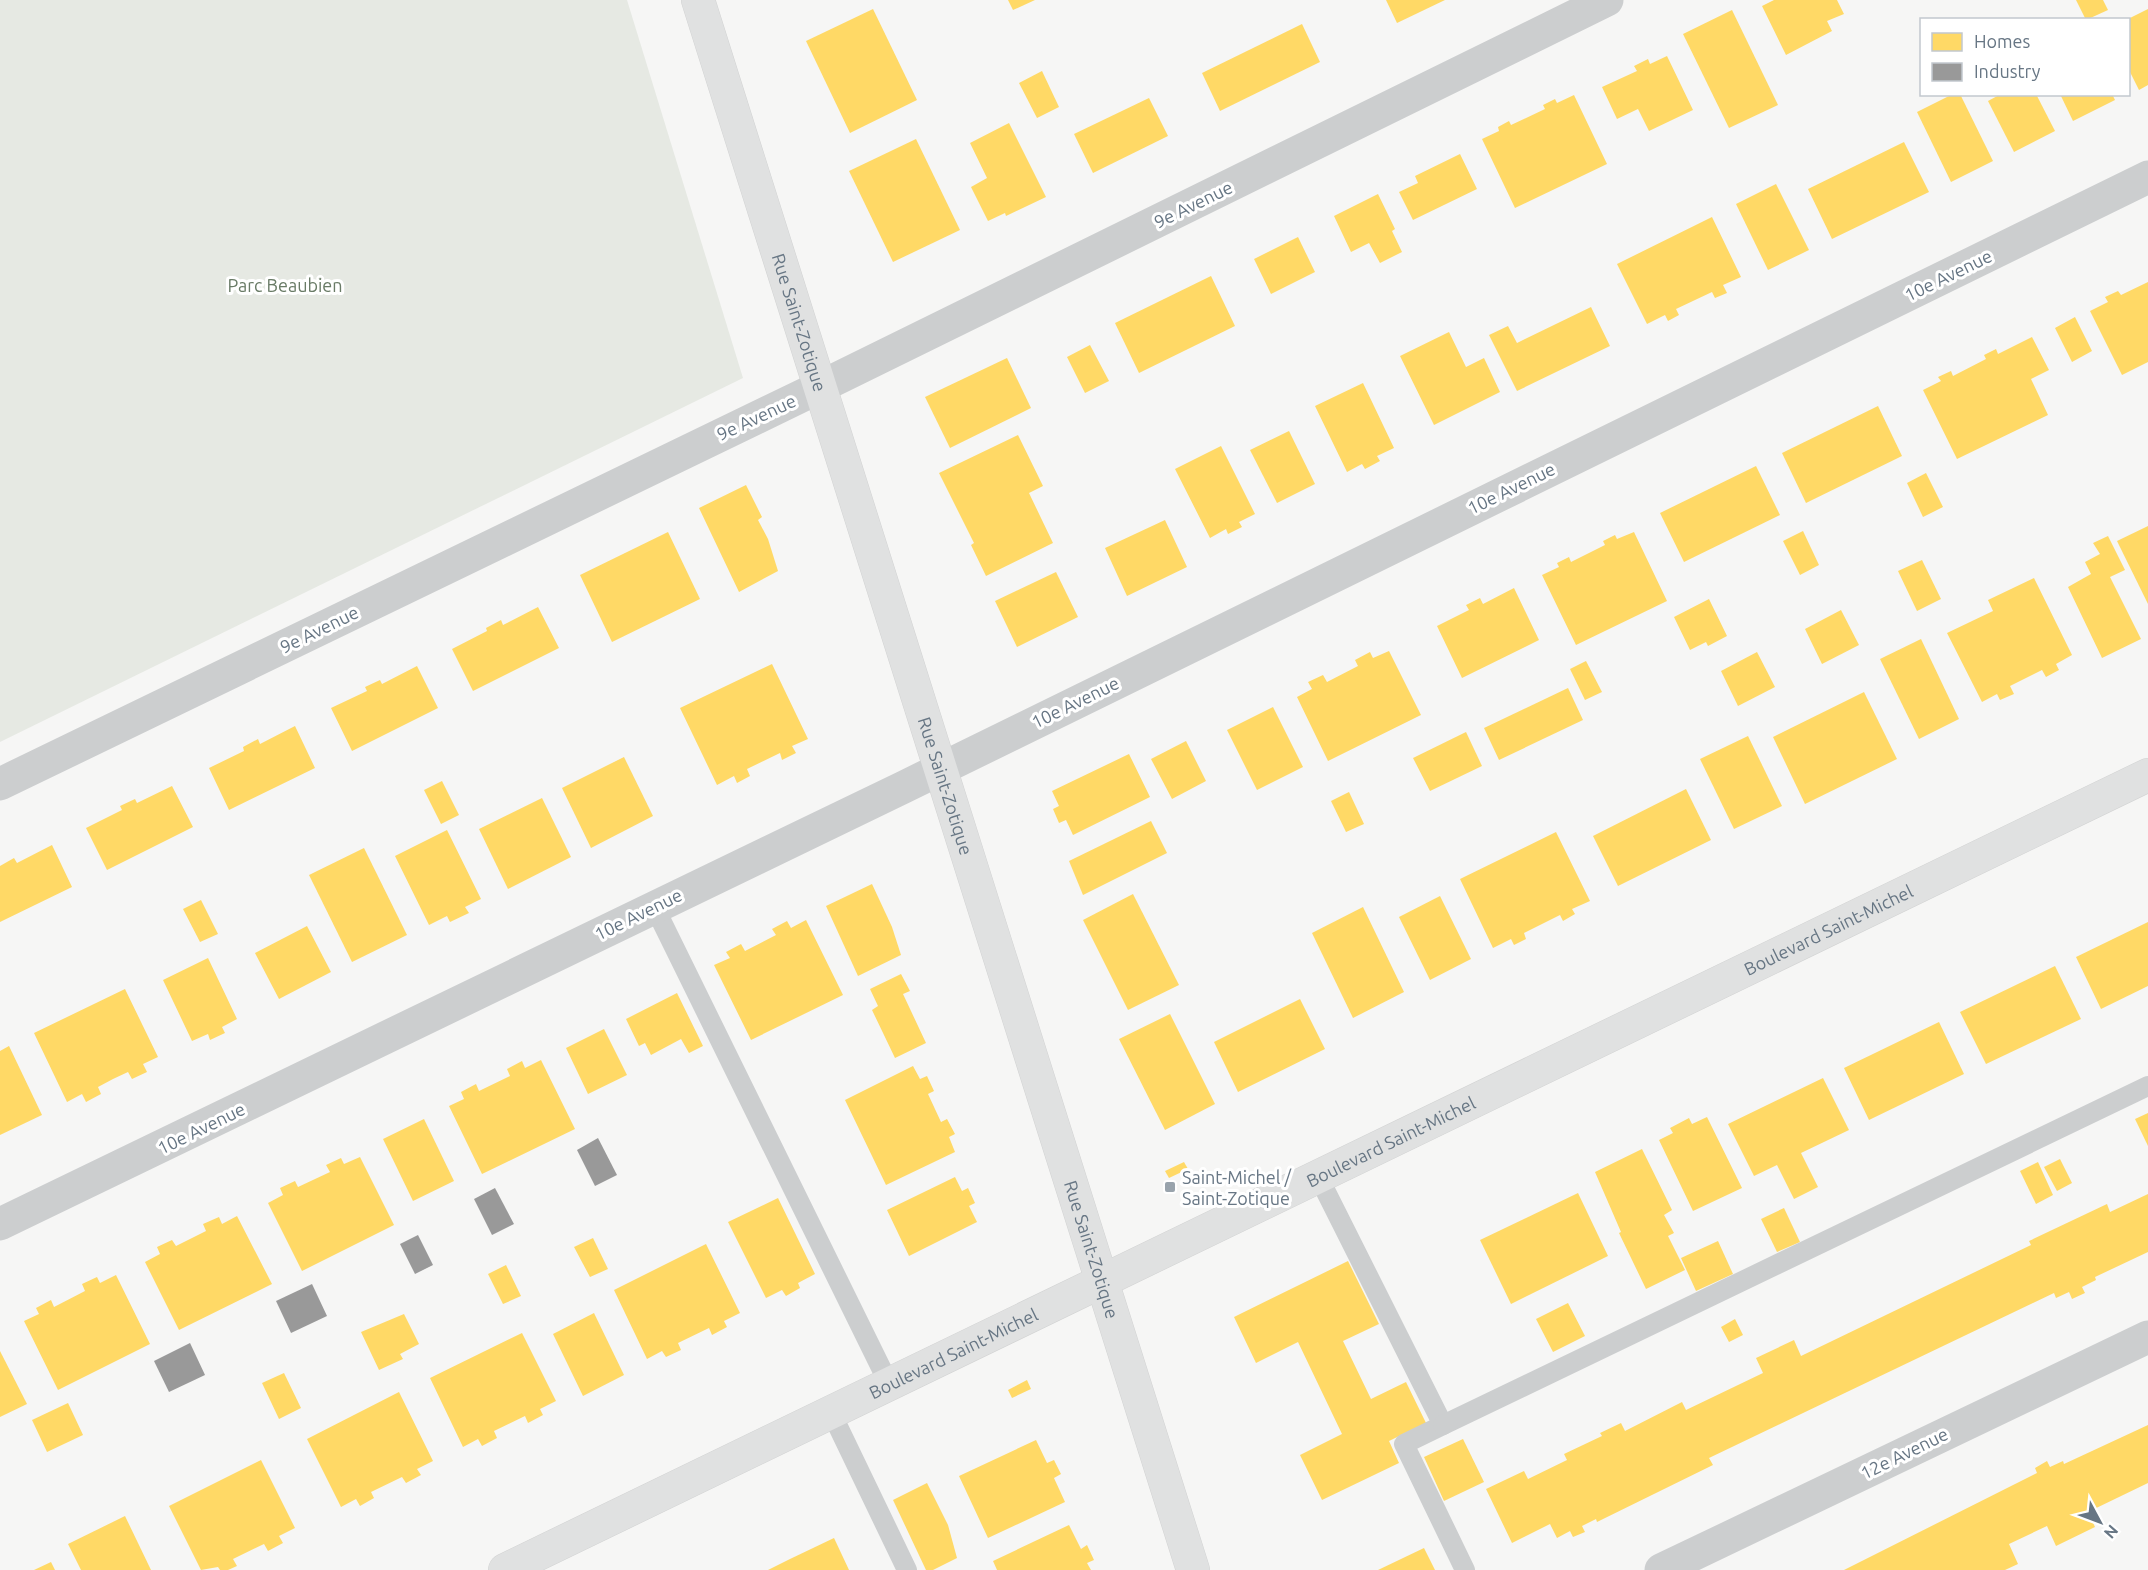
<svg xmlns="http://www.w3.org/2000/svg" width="2148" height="1570" font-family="Ubuntu,sans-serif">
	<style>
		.green { fill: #e6e9e3 }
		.homes { fill: #ffd966 }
		.industry { fill: #999 }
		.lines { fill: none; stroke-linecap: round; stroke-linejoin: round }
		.secondary-casing { stroke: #d2d3d3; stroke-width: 34 }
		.lane { stroke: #cccecf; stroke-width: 20 }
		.street { stroke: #cccecf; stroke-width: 33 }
		.secondary { stroke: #e0e1e1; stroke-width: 33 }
		.poi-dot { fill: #99a3ac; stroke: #fff; stroke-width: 2 }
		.labels { text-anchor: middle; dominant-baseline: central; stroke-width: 6; stroke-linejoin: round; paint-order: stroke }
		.street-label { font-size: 18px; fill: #677684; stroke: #fff }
		.park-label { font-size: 18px; fill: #697b66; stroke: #fff }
		.poi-label { font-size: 18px; fill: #677684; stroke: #fff; text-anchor: start }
	</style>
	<rect width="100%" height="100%" fill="#f6f6f5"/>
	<polygon class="green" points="0,0 627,0 743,378 0,742"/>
	<g class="homes">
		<polygon points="1008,0 1035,0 1013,10"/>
		<polygon points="1386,0 1445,0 1397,23"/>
		<polygon points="1774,0 1837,0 1844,14 1827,21 1832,31 1786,55 1762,6"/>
		<polygon points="2076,0 2103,0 2108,10 2086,20"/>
		<polygon points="873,9 917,100 850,133 806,41"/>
		<polygon points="2148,9 2148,85 2139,90 2128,68 2128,19"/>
		<polygon points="1732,10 1778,105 1729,128 1683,34"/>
		<polygon points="1302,24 1320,62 1220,111 1202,73"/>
		<polygon points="1667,56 1693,110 1649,131 1638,109 1617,119 1602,87 1637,71 1634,66 1648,59 1650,64"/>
		<polygon points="1042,71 1059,107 1037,118 1019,83"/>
		<polygon points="1953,94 1960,94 1993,161 1951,182 1917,112"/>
		<polygon points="2001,94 2036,94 2055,131 2014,152 1988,101"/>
		<polygon points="2060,94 2112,94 2115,100 2073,121"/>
		<polygon points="1574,95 1607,164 1515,208 1482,139 1499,131 1498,127 1509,121 1511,125 1545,109 1543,105 1555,99 1557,103"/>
		<polygon points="1149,98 1168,136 1093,173 1074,134"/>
		<polygon points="1009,123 1046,197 1006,216 1005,213 988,221 971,187 987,178 970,143"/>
		<polygon points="916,139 960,230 893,262 849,171"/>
		<polygon points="1904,142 1929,192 1832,239 1808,189"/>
		<polygon points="1460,154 1477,189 1413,220 1399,192 1418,183 1415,176"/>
		<polygon points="1776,184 1809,250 1768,270 1736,204"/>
		<polygon points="1378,194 1395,229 1392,231 1402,252 1380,263 1369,243 1351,252 1334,216"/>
		<polygon points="1712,217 1741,277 1723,285 1727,293 1715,298 1712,292 1676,309 1679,315 1668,321 1665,315 1647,324 1617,264"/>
		<polygon points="1298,237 1315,272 1271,294 1254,259"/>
		<polygon points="1211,276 1235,326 1139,373 1115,323"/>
		<polygon points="2148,282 2148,362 2122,375 2090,311 2108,302 2105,297 2118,291 2121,295"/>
		<polygon points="1591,307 1610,346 1517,391 1489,335 1508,326 1517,343"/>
		<polygon points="2075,317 2092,351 2072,362 2055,328"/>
		<polygon points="1449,332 1466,367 1484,358 1500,392 1434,425 1400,356"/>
		<polygon points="2032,337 2049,370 2031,379 2048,415 1957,459 1923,390 1941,381 1938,377 1951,371 1953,376 1986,359 1984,355 1996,349 1998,354"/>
		<polygon points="1090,345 1109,381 1085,393 1067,357"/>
		<polygon points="1007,358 1031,408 950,448 925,397"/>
		<polygon points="1363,383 1394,448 1377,456 1380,461 1365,469 1362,464 1347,472 1315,406"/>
		<polygon points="1878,406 1902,456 1806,503 1782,453"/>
		<polygon points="1289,431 1315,484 1277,503 1250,450"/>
		<polygon points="1018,435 1043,486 1029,493 1053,543 986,576 971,545 974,543 939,473"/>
		<polygon points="1221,446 1255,514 1239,522 1242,527 1228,534 1226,529 1210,538 1175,469"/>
		<polygon points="1756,466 1780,515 1684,562 1660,513"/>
		<polygon points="1926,473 1943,507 1923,517 1907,483"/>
		<polygon points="746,485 762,517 758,520 768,539 778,571 739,592 699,508"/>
		<polygon points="1165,520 1187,567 1127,596 1105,548"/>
		<polygon points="2148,526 2148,604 2117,541"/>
		<polygon points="1803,531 1819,565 1800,575 1783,541"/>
		<polygon points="668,532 700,599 612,642 580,575"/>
		<polygon points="1634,532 1667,601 1576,645 1542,575 1559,567 1557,563 1569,557 1571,562 1605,545 1603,541 1615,535 1617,539"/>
		<polygon points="2108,536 2125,570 2110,577 2141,639 2102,658 2068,587 2091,574 2085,562 2100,554 2093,543"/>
		<polygon points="1922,560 1941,599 1917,611 1898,571"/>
		<polygon points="1056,572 1078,617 1017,647 995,601"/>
		<polygon points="2034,578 2072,655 2056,664 2059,670 2046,677 2042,670 2010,686 2014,694 2000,700 1997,694 1982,702 1947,633 1993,611 1988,600"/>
		<polygon points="1514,588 1539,640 1462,678 1437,626 1469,610 1466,605 1480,598 1483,604"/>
		<polygon points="1709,599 1727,636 1708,646 1706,642 1690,650 1674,617"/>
		<polygon points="538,607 559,648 473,691 452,649 487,631 486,628 501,620 503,625"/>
		<polygon points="1841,610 1859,645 1822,664 1805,629"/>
		<polygon points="1921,639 1959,719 1919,739 1880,659"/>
		<polygon points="1389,651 1421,715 1328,761 1297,697 1312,689 1308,682 1323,675 1327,682 1358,666 1355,660 1370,652 1373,658"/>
		<polygon points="1757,652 1775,687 1738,706 1721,671"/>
		<polygon points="1586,661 1602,692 1585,700 1570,669"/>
		<polygon points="772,664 808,739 792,746 796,753 782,760 780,753 747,769 750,776 737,783 734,776 717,785 680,708"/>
		<polygon points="417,666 438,708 352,751 331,708 367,691 365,687 380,680 382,684"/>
		<polygon points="1568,688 1583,720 1499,760 1484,728"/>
		<polygon points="1864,692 1897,759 1805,804 1773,737"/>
		<polygon points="1273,707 1303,767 1257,790 1227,730"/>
		<polygon points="295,726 315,768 229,810 209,768 244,751 243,747 258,739 260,744"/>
		<polygon points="1466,732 1482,766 1430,791 1413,758"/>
		<polygon points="1748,736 1782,806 1734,829 1700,759"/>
		<polygon points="1186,741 1206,781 1172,799 1151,759"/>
		<polygon points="1129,754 1150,797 1073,835 1066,820 1059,823 1053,809 1059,806 1052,791"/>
		<polygon points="624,757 653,816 591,848 562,788"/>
		<polygon points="442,781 459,815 441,824 424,790"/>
		<polygon points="172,786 193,827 107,870 86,828 122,810 120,806 135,799 137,803"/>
		<polygon points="1686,789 1711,840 1618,886 1593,836"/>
		<polygon points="1349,792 1364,824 1346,832 1331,801"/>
		<polygon points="542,798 571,857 508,889 479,829"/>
		<polygon points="1151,821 1167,853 1083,895 1069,861"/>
		<polygon points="447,830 481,899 465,907 469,913 450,922 447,916 429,925 395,856"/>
		<polygon points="1556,832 1590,901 1572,909 1575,914 1563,921 1560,915 1524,933 1526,939 1514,945 1511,939 1493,948 1460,879"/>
		<polygon points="52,845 72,887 0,922 0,866 14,858 17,863"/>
		<polygon points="364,848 407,935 352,962 309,875"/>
		<polygon points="872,884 892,927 901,955 858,976 826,906"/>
		<polygon points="1133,894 1179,985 1128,1010 1083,920"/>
		<polygon points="1440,896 1471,959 1430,980 1399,917"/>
		<polygon points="201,900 218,934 200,942 183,909"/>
		<polygon points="1363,907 1404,992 1353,1018 1312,933"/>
		<polygon points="806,920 843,995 751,1040 714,965 730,958 726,952 741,944 745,951 776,935 772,929 787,921 791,928"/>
		<polygon points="2148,922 2148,986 2101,1009 2076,957"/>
		<polygon points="307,926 331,972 279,999 255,953"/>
		<polygon points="208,958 237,1019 222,1027 225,1033 210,1040 208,1034 192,1041 163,980"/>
		<polygon points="2055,966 2081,1019 1986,1064 1960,1012"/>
		<polygon points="901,974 910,991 903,994 926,1043 895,1058 872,1010 878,1006 870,989"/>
		<polygon points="125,989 158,1057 143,1064 147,1072 132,1079 128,1072 113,1079 98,1087 101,1094 86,1102 82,1094 67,1102 34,1033"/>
		<polygon points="677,993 703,1046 689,1053 681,1039 651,1055 645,1043 639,1046 626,1019"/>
		<polygon points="1300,999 1325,1049 1238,1092 1214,1042"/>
		<polygon points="1170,1014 1215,1104 1165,1130 1119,1039"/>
		<polygon points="1939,1022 1964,1074 1869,1120 1844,1068"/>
		<polygon points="604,1029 627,1075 588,1094 566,1048"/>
		<polygon points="9,1046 42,1115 0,1135 0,1051"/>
		<polygon points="541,1060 575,1129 482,1174 449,1106 464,1099 461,1092 476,1084 479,1091 510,1076 507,1069 522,1061 525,1068"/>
		<polygon points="913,1066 920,1079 927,1076 934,1091 928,1094 941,1122 947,1119 955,1134 949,1137 955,1152 886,1185 845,1100"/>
		<polygon points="1823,1078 1849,1130 1801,1153 1818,1187 1794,1199 1777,1165 1754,1176 1728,1124"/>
		<polygon points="2148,1113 2148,1146 2135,1119"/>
		<polygon points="1707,1117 1742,1188 1693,1211 1659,1140 1673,1133 1670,1128 1689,1118 1692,1124"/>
		<polygon points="424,1119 454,1181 413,1201 383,1139"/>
		<polygon points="1642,1149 1672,1210 1664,1215 1674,1233 1668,1236 1685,1270 1646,1289 1619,1233 1621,1232 1595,1172"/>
		<polygon points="360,1157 394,1225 302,1271 268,1203 283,1195 280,1188 295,1181 298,1187 330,1172 326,1165 341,1158 344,1164"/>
		<polygon points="2060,1159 2072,1183 2057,1191 2044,1167"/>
		<polygon points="1184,1162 1188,1169 1169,1178 1165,1171"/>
		<polygon points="2038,1162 2053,1195 2036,1204 2020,1171"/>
		<polygon points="955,1177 962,1191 968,1188 975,1203 969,1206 977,1222 909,1256 887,1210"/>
		<polygon points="1578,1193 1608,1256 1511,1304 1480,1240"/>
		<polygon points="2148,1194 2148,1252 2095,1277 2096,1280 2082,1287 2085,1293 2072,1299 2069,1292 2056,1298 2054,1293 1709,1458 1713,1465 1597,1522 1596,1519 1582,1526 1585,1532 1573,1537 1570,1531 1557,1538 1550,1524 1512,1543 1486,1489 1524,1471 1528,1479 1567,1460 1564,1454 1602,1436 1600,1433 1621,1423 1625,1431 1682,1402 1686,1410 1763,1373 1756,1358 1794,1340 1801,1356 2031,1245 2029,1241 2107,1204 2110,1212"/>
		<polygon points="778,1198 815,1274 798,1283 800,1288 786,1296 782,1290 766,1298 728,1222"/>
		<polygon points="1784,1208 1800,1242 1777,1252 1761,1219"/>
		<polygon points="237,1216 272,1284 179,1330 145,1262 160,1254 157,1247 172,1240 176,1246 206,1231 203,1224 219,1217 222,1224"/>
		<polygon points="593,1238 608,1269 590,1277 574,1247"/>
		<polygon points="1718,1241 1733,1274 1696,1291 1681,1258"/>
		<polygon points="706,1244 740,1313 724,1321 727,1327 712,1335 709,1328 678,1343 681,1350 666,1357 662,1351 647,1359 614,1290"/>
		<polygon points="1348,1261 1379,1324 1343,1341 1371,1399 1406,1382 1426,1423 1389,1441 1399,1463 1322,1500 1300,1455 1342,1434 1298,1342 1256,1363 1234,1317"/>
		<polygon points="506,1265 521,1296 503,1304 488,1274"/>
		<polygon points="116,1275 150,1344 58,1390 24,1321 39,1314 36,1308 51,1300 54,1307 85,1291 82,1284 97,1277 100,1283"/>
		<polygon points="1568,1303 1585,1336 1553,1352 1536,1319"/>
		<polygon points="594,1313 624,1375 583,1396 553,1334"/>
		<polygon points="404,1314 419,1344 400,1354 403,1359 379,1370 361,1332"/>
		<polygon points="1735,1319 1743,1335 1729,1342 1721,1327"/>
		<polygon points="522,1333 556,1401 540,1409 543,1415 528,1423 525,1416 494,1431 497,1438 482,1446 478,1439 463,1447 430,1378"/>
		<polygon points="0,1351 27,1404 0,1417"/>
		<polygon points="284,1373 301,1408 279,1419 262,1383"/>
		<polygon points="1027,1380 1031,1389 1012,1398 1008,1390"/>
		<polygon points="399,1392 433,1461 417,1469 421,1475 406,1483 402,1477 371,1492 374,1498 360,1506 356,1499 341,1507 307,1439"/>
		<polygon points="68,1403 83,1435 47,1452 32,1420"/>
		<polygon points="2148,1425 2148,1483 2088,1512 2095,1527 2056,1546 2047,1526 2009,1544 2018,1564 2005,1570 1844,1570 2037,1473 2035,1468 2047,1461 2050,1467 2063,1461 2064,1464"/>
		<polygon points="1463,1439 1484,1482 1444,1501 1424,1457"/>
		<polygon points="1036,1440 1047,1463 1054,1460 1061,1474 1054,1478 1065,1502 988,1538 959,1476"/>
		<polygon points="261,1460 295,1528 279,1536 283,1543 268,1551 264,1544 233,1559 237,1566 228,1570 220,1570 218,1567 201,1570 169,1506"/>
		<polygon points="927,1483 948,1525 957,1558 933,1570 926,1570 893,1500"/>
		<polygon points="125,1516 151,1570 81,1570 68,1544"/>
		<polygon points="1069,1525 1081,1549 1087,1545 1094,1560 1087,1563 1091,1570 997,1570 993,1561"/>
		<polygon points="834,1538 849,1570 768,1570 790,1559"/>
		<polygon points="1424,1548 1435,1570 1378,1570"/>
		<polygon points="51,1562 55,1570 34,1570"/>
	</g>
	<g class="industry">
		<polygon points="598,1138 617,1175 595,1186 577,1150"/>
		<polygon points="495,1188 514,1224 492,1235 474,1199"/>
		<polygon points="418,1235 433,1265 415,1274 400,1244"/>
		<polygon points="312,1284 327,1316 291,1333 276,1301"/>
		<polygon points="190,1343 205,1375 169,1392 154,1361"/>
	</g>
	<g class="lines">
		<g class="secondary-casing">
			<g id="secondary">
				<path id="s1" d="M698,0l495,1570"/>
				<path id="s2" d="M505,1570l1643,-795"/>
			</g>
		</g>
		<g class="lane">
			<polyline points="654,906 889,1384"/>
			<polyline points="1318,1176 1443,1425 1404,1444 1465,1570"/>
			<polyline points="831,1412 907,1570"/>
			<polyline points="1443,1425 2148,1086"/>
		</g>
		<g class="street">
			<polyline points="0,784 820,387 1607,0"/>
			<polyline points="0,1224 904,787 2148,177"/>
			<polyline points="1661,1570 2148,1337"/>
		</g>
		<use href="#secondary" class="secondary"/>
	</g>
	<rect class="poi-dot" x="1164" y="1181" width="12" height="12" rx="3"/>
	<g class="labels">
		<g class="street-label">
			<text transform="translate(1193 204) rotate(-26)">9e Avenue</text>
			<text transform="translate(1948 275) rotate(-26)">10e Avenue</text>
			<text stroke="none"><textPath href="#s1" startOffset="338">Rue Saint-Zotique</textPath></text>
			<text transform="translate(756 417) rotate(-25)">9e Avenue</text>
			<text transform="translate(1511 488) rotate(-26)">10e Avenue</text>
			<text transform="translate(319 629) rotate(-26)">9e Avenue</text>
			<text transform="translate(1075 702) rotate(-26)">10e Avenue</text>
			<text stroke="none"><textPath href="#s1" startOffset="824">Rue Saint-Zotique</textPath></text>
			<text transform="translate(638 914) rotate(-26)">10e Avenue</text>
			<text stroke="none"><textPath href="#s2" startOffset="1470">Boulevard Saint-Michel</textPath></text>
			<text transform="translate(201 1128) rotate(-26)">10e Avenue</text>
			<text stroke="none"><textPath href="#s2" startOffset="984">Boulevard Saint-Michel</textPath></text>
			<text stroke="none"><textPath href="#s1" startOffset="1310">Rue Saint-Zotique</textPath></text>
			<text stroke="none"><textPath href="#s2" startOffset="498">Boulevard Saint-Michel</textPath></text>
			<text transform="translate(1904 1453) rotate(-26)">12e Avenue</text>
		</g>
		<g class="park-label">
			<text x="285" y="285">Parc Beaubien</text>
		</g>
		<g class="poi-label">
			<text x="1182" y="1177">Saint-Michel /<tspan x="1182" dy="21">Saint-Zotique</tspan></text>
		</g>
	</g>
	<rect x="1920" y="18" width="210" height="78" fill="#ffffff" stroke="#c2c8ce" stroke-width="1.5"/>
	<rect x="1932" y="33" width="30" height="18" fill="#ffd966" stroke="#c2c8ce" stroke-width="1.5"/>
	<text x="1974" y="48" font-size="18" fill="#677684">Homes</text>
	<rect x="1932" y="63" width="30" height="18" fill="#999999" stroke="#c2c8ce" stroke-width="1.5"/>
	<text x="1974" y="78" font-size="18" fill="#677684">Industry</text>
	<g transform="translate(2100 1522) rotate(131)" stroke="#ffffff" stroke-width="4.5" paint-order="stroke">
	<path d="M0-4.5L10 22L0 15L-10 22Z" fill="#677684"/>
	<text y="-9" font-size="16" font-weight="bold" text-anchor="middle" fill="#677684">N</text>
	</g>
</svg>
